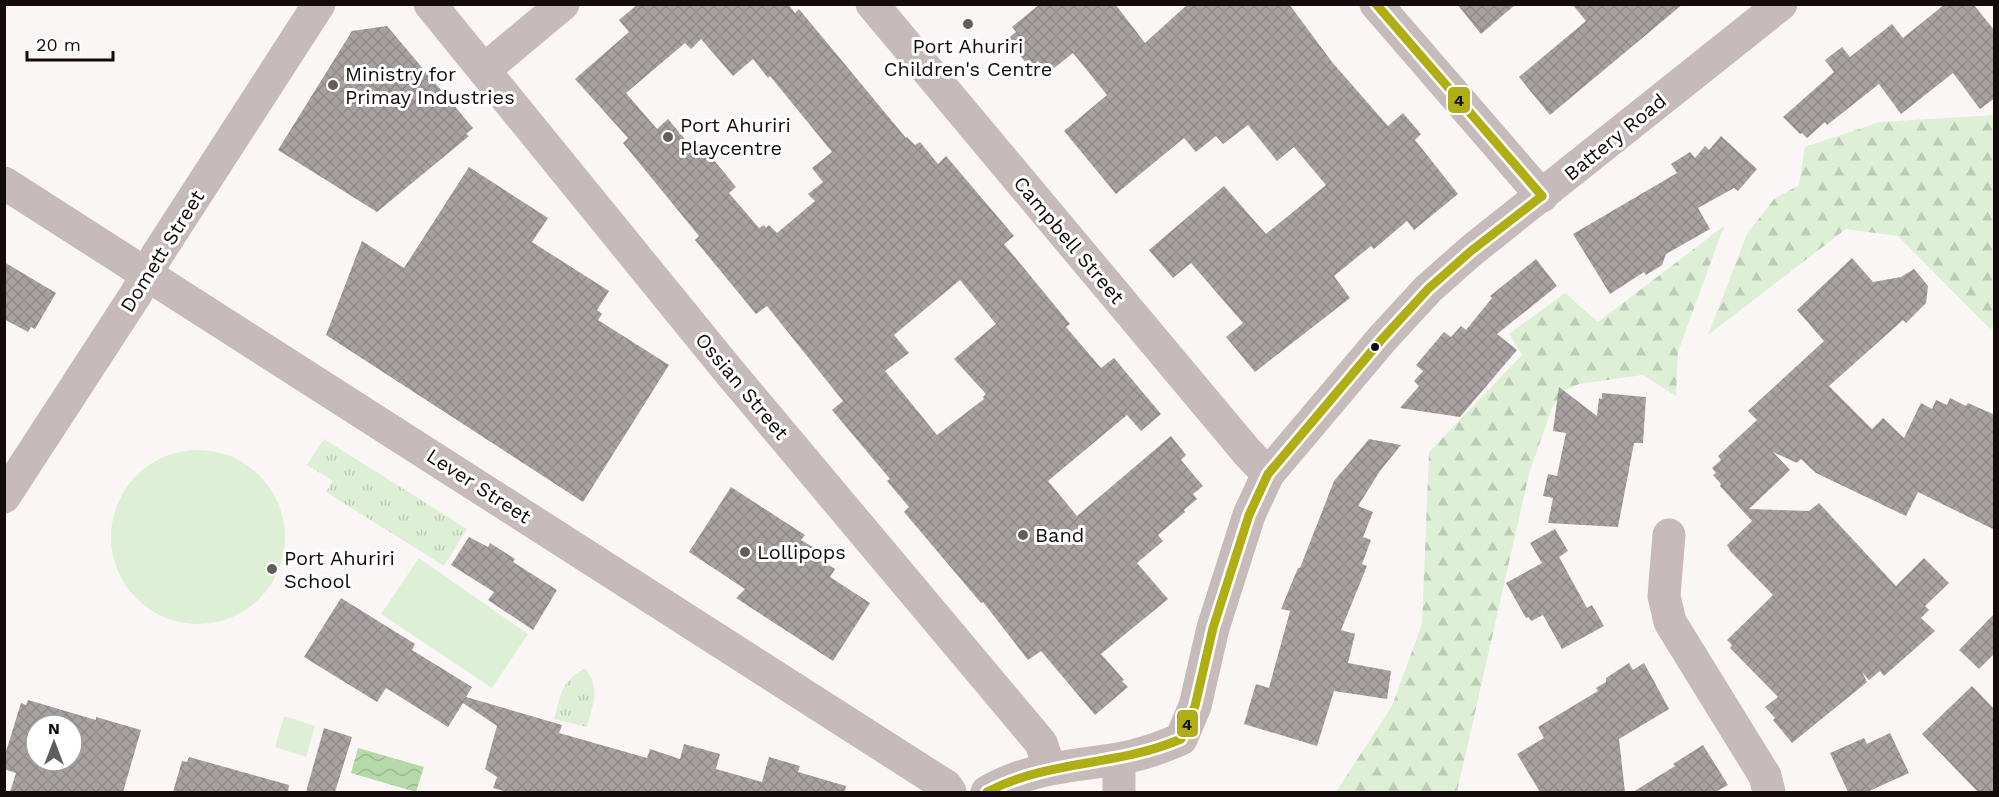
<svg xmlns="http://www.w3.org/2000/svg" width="1999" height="797" font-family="'Work Sans',sans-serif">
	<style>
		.grass { fill: url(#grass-tufts) }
		.forest { fill: url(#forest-firs) }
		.pitch { fill: #ddefd5 }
		.water { fill: url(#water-waves) }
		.building { fill: url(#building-cross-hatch); fill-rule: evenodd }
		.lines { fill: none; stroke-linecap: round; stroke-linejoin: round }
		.minor { stroke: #c7babb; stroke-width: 33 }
		.tertiary { stroke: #c7babb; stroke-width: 33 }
		.bus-1-casing { stroke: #fff; stroke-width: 14 }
		.bus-1 { stroke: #afae15; stroke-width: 9 }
		.poi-dot { fill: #645d5e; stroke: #fff; stroke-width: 2 }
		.bus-dot { fill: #130b0c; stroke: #fff; stroke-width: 2 }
		.labels { text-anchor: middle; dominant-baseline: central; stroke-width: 6; stroke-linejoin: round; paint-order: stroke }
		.poi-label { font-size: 20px; fill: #130b0c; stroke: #fff; text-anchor: start }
		.street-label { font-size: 20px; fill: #130b0c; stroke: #fff }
		.line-badge { stroke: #fff; stroke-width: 2 }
		.pale-badge-label { font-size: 16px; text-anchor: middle; font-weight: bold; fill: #111 }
	</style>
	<defs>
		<pattern id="grass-tufts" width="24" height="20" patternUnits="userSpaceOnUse" patternTransform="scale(1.5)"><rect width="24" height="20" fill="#ddefd5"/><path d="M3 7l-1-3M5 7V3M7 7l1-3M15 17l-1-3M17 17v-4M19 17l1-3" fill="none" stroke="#bdccb6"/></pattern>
		<pattern id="forest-firs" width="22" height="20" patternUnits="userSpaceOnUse" patternTransform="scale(1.5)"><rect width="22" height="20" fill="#ddefd5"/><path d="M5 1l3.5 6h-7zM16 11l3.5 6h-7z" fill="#bdccb6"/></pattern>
		<pattern id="water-waves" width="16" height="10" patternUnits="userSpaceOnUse" patternTransform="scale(1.5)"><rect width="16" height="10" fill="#b6d9aa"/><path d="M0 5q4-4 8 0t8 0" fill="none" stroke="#9cb991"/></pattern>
		<pattern id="building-cross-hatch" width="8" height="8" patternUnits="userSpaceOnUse" patternTransform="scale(1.5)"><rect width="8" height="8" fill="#a7a1a1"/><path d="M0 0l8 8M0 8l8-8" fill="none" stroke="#8f8989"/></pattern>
	</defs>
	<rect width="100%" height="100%" fill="#fbf6f6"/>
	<g class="grass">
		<polygon points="324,439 467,529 444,566 326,492 333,481 307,465"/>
		<path d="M585,669c17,19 7,37 2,58l-33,-8c7,-23 7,-40 31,-50z"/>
	</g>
	<g class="forest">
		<polygon points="1994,115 1994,326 1990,329 1898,236 1846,229 1708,335 1747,234 1774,199 1799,185 1805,147 1880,122"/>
		<polygon points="1724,226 1678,352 1676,396 1643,375 1579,384 1563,391 1552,408 1529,474 1457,792 1336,792 1392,706 1422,624 1429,452 1522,355 1509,334 1565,293 1598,322"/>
	</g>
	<g class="pitch">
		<circle cx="198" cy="537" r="87"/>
		<polygon points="419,558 528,634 492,688 381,614"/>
		<polygon points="284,716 315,726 306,757 275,747"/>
	</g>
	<polygon class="water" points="358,748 424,767 416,792 351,773"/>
	<g class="building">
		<path d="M638,4h150l7,9 4,-4 107,129 1,-1 8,8 5,-3 18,22 8,-8 68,80 -10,8 66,80 -4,3 35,41 13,-10 47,56 -20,17 -14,-16 -79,66 29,35 94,-80 15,19 -5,5 22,26 -10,8 4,5 -13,11 1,2 -27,23 5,6 -26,22 31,36 -67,55 23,26 -2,1 6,6 -33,28 -54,-64 -13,9 -45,-58 -2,1 -77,-91 5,-5 -22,-26 3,-2 -58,-69 11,-9 -76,-95 -11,8 -61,-74 4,-4 -76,-93 5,-5 -53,-59 54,-47 -10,-12zM701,39l32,37 20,-17 15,19 2,-2 62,76 -20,16 11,14 -15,12 7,7 -38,32 -8,-8 -3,3 -2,-3 -5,3 -30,-35 7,-6 -28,-34 -7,5 -33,-39 -11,10 -31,-36 59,-50 6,6zM960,280l36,44 -42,35 32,35 -3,3 1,2 -47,36 -52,-64 24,-18 -15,-18z"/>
		<polygon points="1040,4 1115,4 1145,43 1188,4 1289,4 1332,62 1388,126 1403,113 1421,134 1415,140 1458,194 1414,230 1407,221 1374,249 1371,246 1334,276 1350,298 1255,372 1226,337 1243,323 1191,263 1173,278 1149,250 1224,186 1266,234 1326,185 1294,147 1277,161 1248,125 1223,144 1216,136 1196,152 1184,138 1116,194 1064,131 1107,95 1073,53 1048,73 1038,61 1030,68 1007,39 1016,32 1012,27"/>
		<polygon points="1457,4 1516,4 1481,34"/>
		<polygon points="1572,4 1683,4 1550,115 1519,77 1586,21"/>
		<polygon points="1945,4 1973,4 1995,31 1995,98 1980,109 1953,73 1901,114 1879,84 1827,125 1825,122 1807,138 1802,133 1800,134 1783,117 1834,72 1825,60 1842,47 1850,57 1892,24 1903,38"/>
		<polygon points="387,26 473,128 466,134 469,136 377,212 278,150 352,31"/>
		<polygon points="1721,136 1757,169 1738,191 1734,188 1698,208 1710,229 1666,254 1662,265 1646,275 1644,272 1610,294 1573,234 1677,173 1671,164 1690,152 1695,158 1705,146 1709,150"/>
		<polygon points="469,167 548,218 532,242 609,291 597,310 602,314 598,320 669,365 583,502 326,335 362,241 404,268"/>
		<polygon points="1852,258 1873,282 1901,277 1914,269 1928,286 1926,303 1906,323 1903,320 1829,386 1872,429 1883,418 1904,438 1921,403 1932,409 1936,400 1947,405 1950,398 1966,406 1968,403 1995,415 1995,530 1918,492 1906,516 1816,473 1801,459 1797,463 1773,452 1790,470 1749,509 1809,511 1819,503 1896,586 1924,558 1949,583 1925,606 1929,610 1921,618 1935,631 1884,676 1880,671 1869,680 1862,672 1867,682 1792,743 1773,720 1775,718 1765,707 1778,697 1730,648 1732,645 1727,640 1773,595 1731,552 1727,545 1752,521 1720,486 1721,484 1713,475 1716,473 1712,468 1721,460 1718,456 1757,420 1748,411 1824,341 1797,310"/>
		<polygon points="1536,259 1557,286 1497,334 1517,350 1460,417 1400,408 1419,386 1414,381 1423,371 1416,365 1444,332 1451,337 1461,326 1466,330 1492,298 1490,296"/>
		<polygon points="4,262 56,293 35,329 31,327 28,332 4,319"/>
		<polygon points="1559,387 1597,416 1599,398 1602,399 1602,393 1646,397 1643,443 1634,443 1618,527 1548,523 1553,498 1543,496 1548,474 1557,476 1566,433 1553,431"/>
		<polygon points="1369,439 1401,445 1380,471 1358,506 1373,512 1363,537 1371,540 1362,564 1367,566 1341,630 1355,634 1348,663 1391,671 1387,699 1334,691 1317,746 1244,724 1256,684 1269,688 1290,611 1281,609 1298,568 1300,568 1334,481"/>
		<polygon points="731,487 805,535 801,540 819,551 815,557 835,569 830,577 870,603 833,661 736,598 745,589 689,552"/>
		<polygon points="1555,529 1568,551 1559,557 1587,608 1592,605 1604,626 1562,649 1543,615 1531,621 1529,617 1526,618 1506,583 1542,563 1530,543"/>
		<polygon points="469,537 488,547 490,543 515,559 513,562 557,590 533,630 488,600 494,592 451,565"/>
		<polygon points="341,598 415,644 412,650 472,687 466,697 562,725 559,733 647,758 650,749 680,759 684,744 720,754 716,769 762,782 769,757 800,766 798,772 846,786 845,792 508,792 493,788 497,777 485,769 497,726 463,703 448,727 386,688 377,702 304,657"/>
		<polygon points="1995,613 1995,653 1979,669 1959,650"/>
		<polygon points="1629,663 1633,670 1644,663 1669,709 1619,739 1625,792 1540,792 1517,754 1544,738 1538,727 1598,691 1596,688 1606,682 1606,678"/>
		<polygon points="1972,686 1995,710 1995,792 1978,792 1922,734"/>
		<path d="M28,700l68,20v-3l45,13 -18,62h-113l6,-19 -12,-4v-11l17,-55 5,2zM36,725h36v36h-36z"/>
		<polygon points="324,728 352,737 335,792 306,792"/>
		<polygon points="1890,733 1909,773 1867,792 1848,792 1830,753 1864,738 1867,744"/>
		<polygon points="1703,745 1728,785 1715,792 1633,792 1675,766 1673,764"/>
		<polygon points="189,757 289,785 288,792 173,792 182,761 187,762"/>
	</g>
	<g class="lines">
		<g class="minor">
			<polyline points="430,4 727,369 1041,743 1050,769"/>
			<polyline points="872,4 1247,452 1268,474"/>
			<polyline points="1376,4 1542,196"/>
			<polyline points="484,70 563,4"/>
			<polyline points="4,183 927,774 946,786 950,792"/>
			<polyline points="4,497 136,294 157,255 319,4"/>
			<polyline points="1669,535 1664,596 1670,622 1765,776 1769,792"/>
			<polyline points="1119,759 1119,792"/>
		</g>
		<path class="tertiary" d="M987,792c40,-24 86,-26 131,-33 22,-4 43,-11 63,-20l14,-33 18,-78 36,-113 19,-41 114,-135 46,-50 43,-38 310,-247"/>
		<g class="bus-1-casing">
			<g id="bus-1">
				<polyline points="1376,4 1542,196"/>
				<path d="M987,792c63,-33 129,-25 194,-53l14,-33 18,-78 36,-113 19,-41 114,-135 46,-50 43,-38 71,-55"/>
			</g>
		</g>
		<use href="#bus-1" class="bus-1"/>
	</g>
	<g class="poi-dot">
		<circle cx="968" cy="24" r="6"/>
		<circle cx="333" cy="85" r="6"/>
		<circle cx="668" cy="137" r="6"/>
		<circle cx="1023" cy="535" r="6"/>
		<circle cx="745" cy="552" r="6"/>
		<circle cx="272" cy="569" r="6"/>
	</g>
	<circle class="bus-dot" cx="1375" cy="347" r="5"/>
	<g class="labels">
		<g class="poi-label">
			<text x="968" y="46" text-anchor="middle">Port Ahuriri<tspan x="968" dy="23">Children's Centre</tspan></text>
			<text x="345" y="74">Ministry for<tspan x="345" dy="23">Primay Industries</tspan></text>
			<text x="680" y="125">Port Ahuriri<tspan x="680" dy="23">Playcentre</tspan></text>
			<text x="1035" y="535">Band</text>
			<text x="757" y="552">Lollipops</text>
			<text x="284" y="558">Port Ahuriri<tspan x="284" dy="23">School</tspan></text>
		</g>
		<g class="street-label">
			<text transform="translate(1615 137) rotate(-39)">Battery Road</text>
			<text transform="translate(1069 240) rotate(50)">Campbell Street</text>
			<text transform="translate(162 251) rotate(-58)">Domett Street</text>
			<text transform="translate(742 386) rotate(50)">Ossian Street</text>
			<text transform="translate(479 486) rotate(33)">Lever Street</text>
		</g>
	</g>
	<g class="line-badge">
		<rect x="1447" y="86" width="24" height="28" rx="6" fill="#afae15"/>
		<rect x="1176" y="709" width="23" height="29" rx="6" fill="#afae15"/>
	</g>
	<g class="pale-badge-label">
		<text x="1459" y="106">4</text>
		<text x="1187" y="730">4</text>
	</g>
	<rect width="1999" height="797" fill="none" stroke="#130b0c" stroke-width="12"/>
	<g transform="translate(54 743)"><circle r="28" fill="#ffffff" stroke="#a19d9e" stroke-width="1.5"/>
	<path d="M0-4.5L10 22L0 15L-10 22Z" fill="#645d5e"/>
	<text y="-9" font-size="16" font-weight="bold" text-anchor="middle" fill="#130b0c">N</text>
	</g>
	<path d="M27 51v9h86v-9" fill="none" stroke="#130b0c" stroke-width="3"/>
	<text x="36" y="51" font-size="18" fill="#130b0c" stroke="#ffffff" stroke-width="4.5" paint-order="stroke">20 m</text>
</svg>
